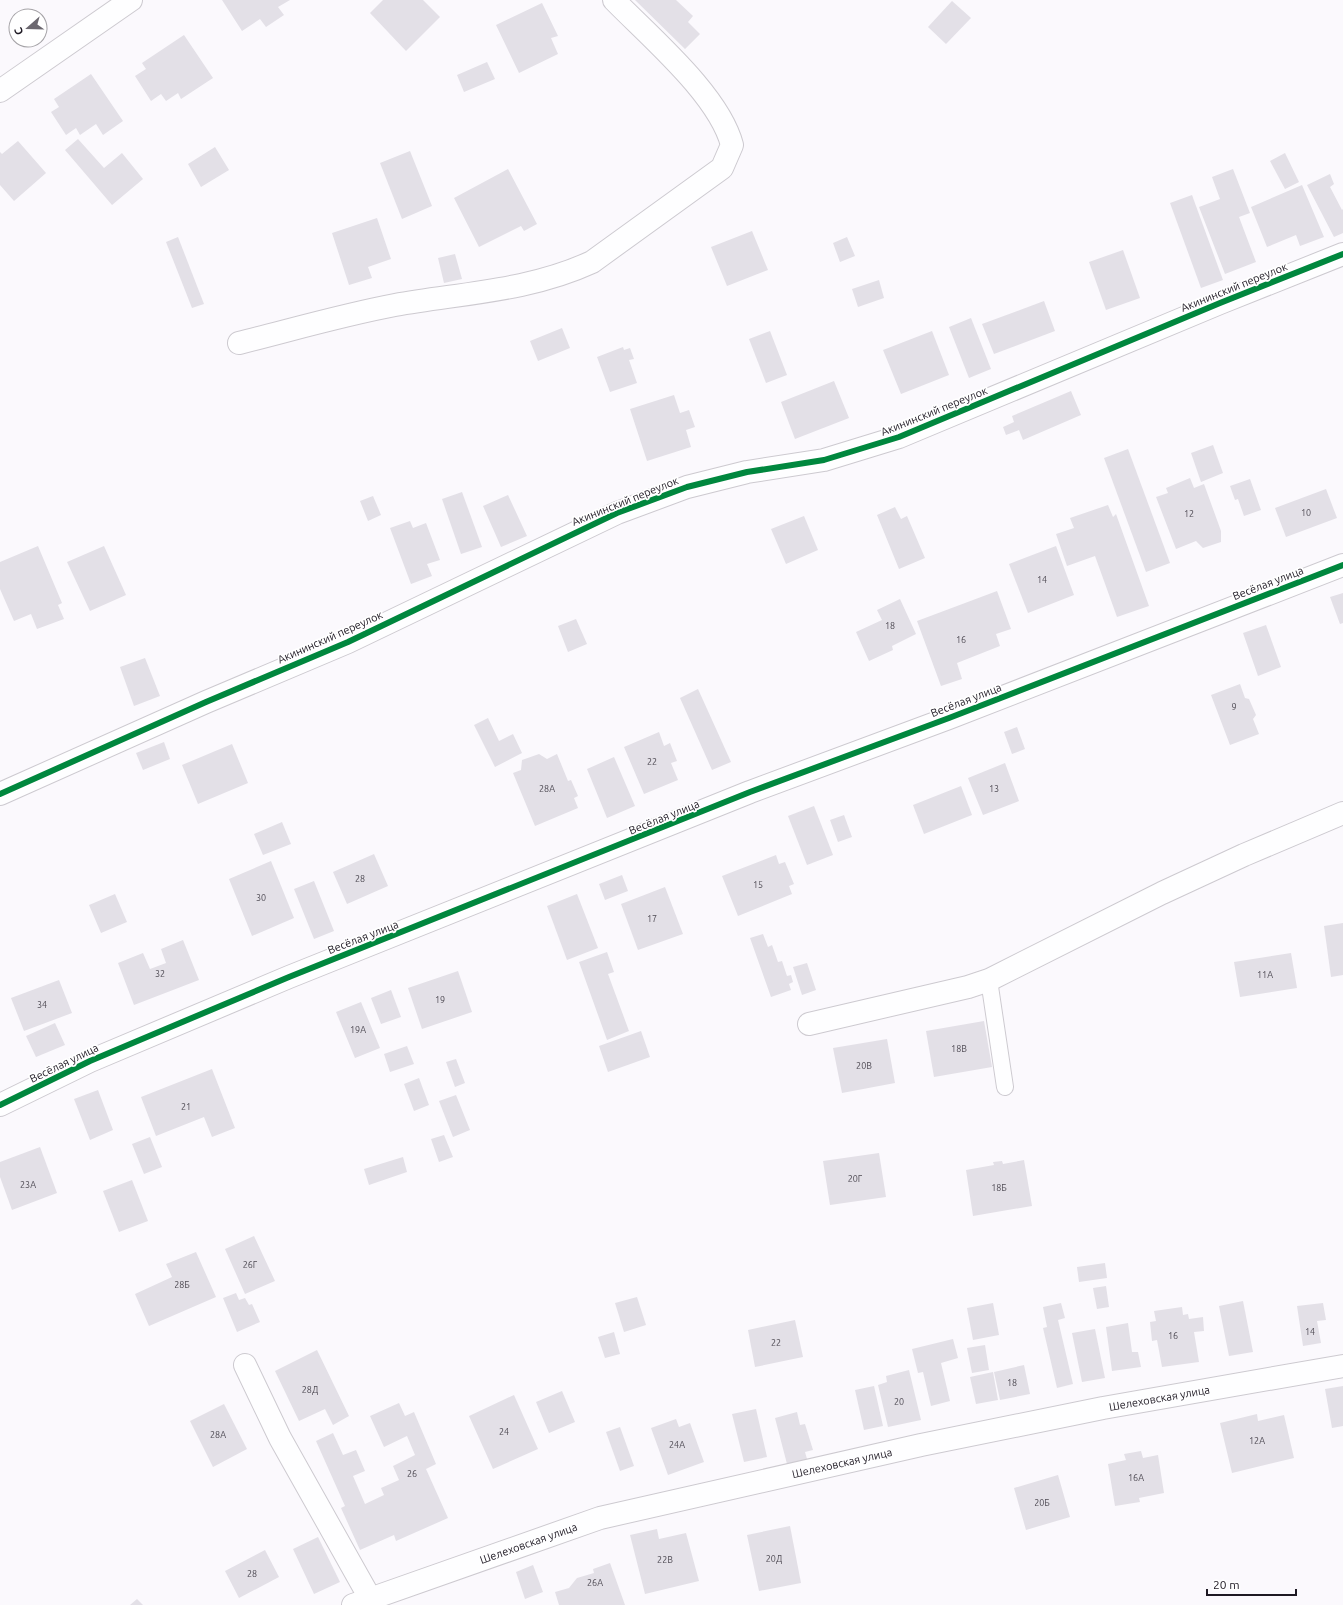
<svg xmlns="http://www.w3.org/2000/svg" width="1343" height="1605" font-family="Ubuntu,sans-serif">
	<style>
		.building { fill: #e3e0e7 }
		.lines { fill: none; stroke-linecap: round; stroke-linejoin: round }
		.service-casing { stroke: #cdcad0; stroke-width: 18 }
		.minor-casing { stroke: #cdcad0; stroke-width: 24 }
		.service { stroke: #fefeff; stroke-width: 16 }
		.minor { stroke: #fefeff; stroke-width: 22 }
		.cycleway-casing { stroke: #fff; stroke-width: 8 }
		.cycleway { stroke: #00873e; stroke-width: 6 }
		.labels { text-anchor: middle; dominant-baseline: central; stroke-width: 3.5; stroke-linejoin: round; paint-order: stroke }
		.number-label { font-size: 9px; fill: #4f4b54 }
		.street-label { font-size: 11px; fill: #1e1923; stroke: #fff }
	</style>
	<rect width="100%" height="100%" fill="#fbf9fd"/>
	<g class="building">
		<polygon points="222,0 290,0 278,7 284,15 266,27 260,19 242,31"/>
		<polygon points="383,0 423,0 440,17 406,51 370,13"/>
		<polygon points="635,0 676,0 693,16 688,22 700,34 685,49"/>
		<polygon points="952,1 971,18 946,44 928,27"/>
		<polygon points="542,3 558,36 551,38 558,54 519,73 496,25"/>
		<polygon points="184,35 213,78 181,99 178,93 166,101 161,94 151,101 135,76 146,69 142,63"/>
		<polygon points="487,62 495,79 464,92 457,75"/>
		<polygon points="91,74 123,121 103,135 96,124 80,135 76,128 66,135 51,112 59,107 54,99"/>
		<polygon points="78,139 104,168 122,153 143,179 112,205 65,150"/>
		<polygon points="18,141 46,173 14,201 0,185 0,152 2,154"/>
		<polygon points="215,147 229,170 201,187 188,164"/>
		<polygon points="410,151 432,206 402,219 380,163"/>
		<polygon points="1285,153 1299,182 1285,189 1270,161"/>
		<polygon points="508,169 537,224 524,231 521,226 479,247 454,198"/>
		<polygon points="1233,169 1250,213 1239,217 1256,262 1225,274 1199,207 1220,199 1212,177"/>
		<polygon points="1330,174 1334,184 1330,187 1342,210 1343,209 1343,233 1334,237 1307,185"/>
		<polygon points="1302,185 1324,237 1300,246 1296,235 1267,247 1251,207"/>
		<polygon points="1192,195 1223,280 1201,288 1170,203"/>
		<polygon points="377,218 391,259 368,267 372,278 349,285 332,233"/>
		<polygon points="752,231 768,270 727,286 711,247"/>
		<polygon points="178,237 204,304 192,308 166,242"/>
		<polygon points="847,237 855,256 840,262 833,243"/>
		<polygon points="1123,250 1140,298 1106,310 1089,262"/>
		<polygon points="455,254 462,279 444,283 438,258"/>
		<polygon points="879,280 884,298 858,307 852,289"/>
		<polygon points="1044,301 1055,331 994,354 982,324"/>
		<polygon points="971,318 991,369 969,378 949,327"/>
		<polygon points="562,328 570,348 538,361 530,341"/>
		<polygon points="770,331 787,375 766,383 749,339"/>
		<polygon points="932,331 949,375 901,394 883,350"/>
		<polygon points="623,347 624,350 630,348 634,359 629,360 637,383 610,392 597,357"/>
		<polygon points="834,381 849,418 795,439 781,402"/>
		<polygon points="1071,391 1081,415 1023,440 1019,430 1006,435 1003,427 1014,422 1012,416"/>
		<polygon points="674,395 680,413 689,410 695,427 686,430 691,447 647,461 630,409"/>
		<polygon points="1213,445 1223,473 1201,482 1191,453"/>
		<polygon points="1128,449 1170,563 1146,572 1104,458"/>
		<polygon points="1190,478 1194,488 1204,484 1221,531 1221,542 1203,548 1196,541 1176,549 1156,497 1168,493 1166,488"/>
		<polygon points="1250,479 1261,510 1244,516 1238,499 1235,500 1230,486"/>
		<polygon points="1326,489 1337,518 1286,537 1275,508"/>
		<polygon points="462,492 482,547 461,554 442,499"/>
		<polygon points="508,495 527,536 501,547 483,506"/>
		<polygon points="373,496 381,515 368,521 360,501"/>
		<polygon points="1108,505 1113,517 1116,514 1149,606 1117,617 1095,556 1067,566 1056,534 1074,528 1070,518"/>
		<polygon points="895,507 901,519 907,516 925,558 899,569 877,515"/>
		<polygon points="804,516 818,550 786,564 771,529"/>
		<polygon points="410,521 413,528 426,523 440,560 427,564 432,576 411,584 390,528"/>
		<polygon points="38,546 62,603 58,605 64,619 37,629 31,614 14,621 0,589 0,562"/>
		<polygon points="104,546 126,595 90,611 67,562"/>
		<polygon points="1056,546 1074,595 1028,613 1009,564"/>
		<polygon points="997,591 1011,629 996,634 1000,646 957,663 962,679 941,686 917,621"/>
		<polygon points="1343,593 1343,623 1340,624 1330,597"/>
		<polygon points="900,599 916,634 892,646 893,650 869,661 856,632 882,620 877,610"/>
		<polygon points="576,619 587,644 568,652 558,626"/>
		<polygon points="1266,625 1281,667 1258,676 1243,633"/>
		<polygon points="145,658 160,696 134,706 120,667"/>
		<polygon points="1240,684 1245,698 1249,699 1256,715 1253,719 1259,734 1230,745 1211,695"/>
		<polygon points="698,689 731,762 712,770 680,698"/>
		<polygon points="488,718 499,741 513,734 522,753 495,767 474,725"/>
		<polygon points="1017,727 1025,749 1012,754 1004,732"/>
		<polygon points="659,732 664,746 670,743 677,761 671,763 678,780 644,794 624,747"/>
		<polygon points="164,742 170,759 143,770 136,753"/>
		<polygon points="232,744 248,783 198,804 182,765"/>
		<polygon points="539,754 547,759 557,754 568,781 571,780 578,796 574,798 578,808 535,826 513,773 521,770 522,760"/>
		<polygon points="614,757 635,806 607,818 587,769"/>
		<polygon points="1005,763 1019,801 983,815 968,778"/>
		<polygon points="961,786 972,815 924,834 913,805"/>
		<polygon points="814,806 833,855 807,865 788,816"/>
		<polygon points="844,815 852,837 838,842 830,820"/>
		<polygon points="282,822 291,844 263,855 254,834"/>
		<polygon points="374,854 388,886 347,904 333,872"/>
		<polygon points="776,855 779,864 785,862 794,884 789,886 792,894 738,916 722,876"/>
		<polygon points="271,861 294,918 252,936 229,879"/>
		<polygon points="622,875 628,891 605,900 599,884"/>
		<polygon points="314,881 334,931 314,939 294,889"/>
		<polygon points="665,887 683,934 638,950 621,904"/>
		<polygon points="115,894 127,922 101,933 89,905"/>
		<polygon points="577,894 598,948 567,960 547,906"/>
		<polygon points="1343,923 1343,975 1331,977 1324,926"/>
		<polygon points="763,934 768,947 772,945 778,962 782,961 787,976 791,975 793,982 789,984 791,990 771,997 750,938"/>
		<polygon points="183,940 199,980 134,1005 118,963 143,953 150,969 166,963 161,949"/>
		<polygon points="607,952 614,972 608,974 629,1031 607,1040 579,962"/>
		<polygon points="1291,953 1297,988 1240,997 1234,962"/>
		<polygon points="807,963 816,990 802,995 793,967"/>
		<polygon points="458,971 472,1012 422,1029 408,988"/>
		<polygon points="59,980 72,1013 24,1031 11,998"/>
		<polygon points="391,990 401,1017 381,1024 371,998"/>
		<polygon points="361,1002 380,1048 355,1058 336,1012"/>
		<polygon points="984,1021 992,1067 934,1077 926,1031"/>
		<polygon points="55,1023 65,1045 36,1057 26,1036"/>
		<polygon points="641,1031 650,1057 608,1072 599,1046"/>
		<polygon points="887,1039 895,1083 842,1093 833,1048"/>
		<polygon points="407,1046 414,1064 390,1072 384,1054"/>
		<polygon points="456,1059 465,1083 455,1087 446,1062"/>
		<polygon points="212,1069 235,1128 212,1137 204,1117 156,1136 141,1097"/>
		<polygon points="419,1078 429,1105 414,1111 404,1084"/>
		<polygon points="98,1090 113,1130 90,1140 74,1099"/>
		<polygon points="456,1095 470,1130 453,1137 439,1101"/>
		<polygon points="444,1135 453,1157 439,1162 431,1139"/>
		<polygon points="150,1137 162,1167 144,1174 132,1144"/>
		<polygon points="40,1147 57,1193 12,1210 0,1177 0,1162"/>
		<polygon points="879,1153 886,1197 830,1205 823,1161"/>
		<polygon points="403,1157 407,1172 369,1185 364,1169"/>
		<polygon points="1024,1160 1032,1206 973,1216 966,1170 994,1165 993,1162 1002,1161 1003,1164"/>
		<polygon points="132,1180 148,1221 119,1232 103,1191"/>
		<polygon points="254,1236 275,1281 245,1294 225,1249"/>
		<polygon points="196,1252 216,1297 149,1326 135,1294 172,1277 166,1264"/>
		<polygon points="1105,1263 1107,1278 1079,1282 1077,1267"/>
		<polygon points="1106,1286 1109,1307 1097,1309 1093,1288"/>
		<polygon points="236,1293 239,1300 245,1298 249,1305 252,1304 260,1322 237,1332 223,1298"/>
		<polygon points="637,1297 646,1325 624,1332 615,1303"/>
		<polygon points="1243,1301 1253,1352 1229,1356 1219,1306"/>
		<polygon points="993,1303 999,1335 973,1340 967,1308"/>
		<polygon points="1061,1303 1065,1318 1058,1320 1073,1384 1057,1388 1043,1328 1047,1327 1043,1307"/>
		<polygon points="1323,1303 1326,1320 1317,1321 1321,1343 1303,1346 1297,1306"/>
		<polygon points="1182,1307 1183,1315 1188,1314 1189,1319 1203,1317 1204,1331 1194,1332 1199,1362 1162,1367 1157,1340 1152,1341 1150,1322 1156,1321 1154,1311"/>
		<polygon points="795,1320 803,1357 755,1367 748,1330"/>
		<polygon points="1128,1323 1132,1352 1138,1352 1141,1367 1112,1371 1106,1327"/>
		<polygon points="1095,1329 1105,1378 1082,1382 1072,1333"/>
		<polygon points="614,1332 620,1354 605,1358 598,1337"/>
		<polygon points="953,1339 958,1358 941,1363 950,1401 931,1406 923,1372 918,1373 912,1349"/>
		<polygon points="985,1345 989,1370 972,1373 967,1348"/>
		<polygon points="317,1350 349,1416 333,1425 325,1409 299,1421 275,1371"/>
		<polygon points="1024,1365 1030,1394 1000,1400 994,1372"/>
		<polygon points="909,1370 921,1420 888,1427 878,1385 887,1382 886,1376"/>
		<polygon points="993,1372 998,1400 976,1404 970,1377"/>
		<polygon points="874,1386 883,1426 864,1430 855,1390"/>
		<polygon points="1343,1386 1343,1426 1332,1428 1325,1389"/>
		<polygon points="562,1391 575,1422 549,1433 536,1402"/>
		<polygon points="514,1395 538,1449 493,1469 469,1416"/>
		<polygon points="399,1403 405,1416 414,1412 436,1464 426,1469 448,1518 396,1541 394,1535 360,1550 341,1508 345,1506 316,1441 333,1433 343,1455 356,1450 365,1471 353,1476 365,1504 384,1495 381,1488 399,1480 393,1466 415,1455 407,1436 384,1447 370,1416"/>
		<polygon points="224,1404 247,1449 213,1467 190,1421"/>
		<polygon points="756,1409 767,1457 744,1462 732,1414"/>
		<polygon points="797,1412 800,1425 805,1424 813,1450 805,1452 807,1459 787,1464 775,1418"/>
		<polygon points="1257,1414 1258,1421 1284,1415 1294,1458 1232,1473 1220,1423"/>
		<polygon points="676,1419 679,1427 690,1423 704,1462 668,1475 651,1428"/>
		<polygon points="620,1427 634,1466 620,1471 606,1432"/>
		<polygon points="1141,1451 1143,1458 1158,1455 1164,1493 1139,1498 1140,1502 1115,1506 1108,1464 1126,1460 1124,1454"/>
		<polygon points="1058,1475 1070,1517 1026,1530 1014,1488"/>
		<polygon points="790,1526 801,1583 759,1591 747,1535"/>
		<polygon points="657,1529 659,1539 686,1533 699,1581 645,1594 630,1535"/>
		<polygon points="318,1537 340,1582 314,1594 293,1549"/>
		<polygon points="265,1550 279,1577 239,1598 225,1571"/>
		<polygon points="610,1563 625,1605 559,1605 555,1592 569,1588 577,1578 594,1573 593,1569"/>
		<polygon points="533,1565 543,1592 525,1599 516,1572"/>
		<polygon points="137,1599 143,1605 130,1605"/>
	</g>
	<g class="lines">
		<g class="service-casing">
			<polyline id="service" points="989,980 1005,1087"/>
		</g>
		<g class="minor-casing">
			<g id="minor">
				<polyline points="0,91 131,0"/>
				<path d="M239,343c52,-13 103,-28 156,-38 68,-12 134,-14 197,-43l130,-94 10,-23c-13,-50 -81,-107 -118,-145"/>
				<polyline points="0,794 206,702 348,642 617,513 687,487 747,472 824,460 899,437 1220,303 1343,254"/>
				<polyline points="809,1024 968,987 989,980 1162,893 1244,855 1343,813"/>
				<polyline points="0,1105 90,1061 289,977 750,792 949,718 1343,565"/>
				<polyline points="245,1365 280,1438 371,1600"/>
				<path id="s1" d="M353,1605l247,-87 321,-73 182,-37 240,-42"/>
			</g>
		</g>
		<use href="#service" class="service"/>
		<use href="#minor" class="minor"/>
		<g class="cycleway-casing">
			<g id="cycleway">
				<polyline points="0,794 206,702 348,642 617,513 687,487 747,472 824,460 899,437 1220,303 1343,254"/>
				<polyline points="0,1105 90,1061 289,977 750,792 949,718 1343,565"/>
			</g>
		</g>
		<use href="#cycleway" class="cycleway"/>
	</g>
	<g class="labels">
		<g class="number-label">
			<text x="1306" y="513">10</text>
			<text x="1189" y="514">12</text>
			<text x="1042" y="580">14</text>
			<text x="890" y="626">18</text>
			<text x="961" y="640">16</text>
			<text x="1234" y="707">9</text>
			<text x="652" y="762">22</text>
			<text x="547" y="789">28А</text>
			<text x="994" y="789">13</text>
			<text x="360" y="879">28</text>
			<text x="758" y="885">15</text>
			<text x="261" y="898">30</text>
			<text x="652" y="919">17</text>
			<text x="160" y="974">32</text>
			<text x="1265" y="975">11А</text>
			<text x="440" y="1000">19</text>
			<text x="42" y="1005">34</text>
			<text x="358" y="1030">19А</text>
			<text x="959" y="1049">18В</text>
			<text x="864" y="1066">20В</text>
			<text x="186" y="1107">21</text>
			<text x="855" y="1179">20Г</text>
			<text x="28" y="1185">23А</text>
			<text x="999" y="1188">18Б</text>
			<text x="250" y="1265">26Г</text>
			<text x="182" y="1285">28Б</text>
			<text x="1310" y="1332">14</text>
			<text x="1173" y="1336">16</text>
			<text x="776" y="1343">22</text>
			<text x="1012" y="1383">18</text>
			<text x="310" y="1390">28Д</text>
			<text x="899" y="1402">20</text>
			<text x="504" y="1432">24</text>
			<text x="218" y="1435">28А</text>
			<text x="1257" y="1441">12А</text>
			<text x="677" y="1445">24А</text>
			<text x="412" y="1474">26</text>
			<text x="1136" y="1478">16А</text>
			<text x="1042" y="1503">20Б</text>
			<text x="774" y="1559">20Д</text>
			<text x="665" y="1560">22В</text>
			<text x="252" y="1574">28</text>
			<text x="595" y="1583">26А</text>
		</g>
		<g class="street-label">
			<text transform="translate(1234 287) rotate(-22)">Акининский переулок</text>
			<text transform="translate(934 411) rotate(-22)">Акининский переулок</text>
			<text transform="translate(625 501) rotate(-22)">Акининский переулок</text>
			<text transform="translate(1268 583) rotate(-21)">Весёлая улица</text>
			<text transform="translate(330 637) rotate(-24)">Акининский переулок</text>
			<text transform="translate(966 700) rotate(-21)">Весёлая улица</text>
			<text transform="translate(664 817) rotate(-22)">Весёлая улица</text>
			<text transform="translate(363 937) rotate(-21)">Весёлая улица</text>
			<text transform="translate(64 1063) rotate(-26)">Весёлая улица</text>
			<text stroke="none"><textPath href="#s1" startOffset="834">Шелеховская улица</textPath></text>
			<text stroke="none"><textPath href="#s1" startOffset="510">Шелеховская улица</textPath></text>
			<text stroke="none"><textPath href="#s1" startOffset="186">Шелеховская улица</textPath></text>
		</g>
	</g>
	<g transform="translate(28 28) rotate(250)"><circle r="19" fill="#ffffff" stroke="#a5a3a7"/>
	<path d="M0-3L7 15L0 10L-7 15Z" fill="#6b676f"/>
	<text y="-6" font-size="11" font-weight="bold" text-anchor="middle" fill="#1e1923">С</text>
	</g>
	<path d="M1207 1589v6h89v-6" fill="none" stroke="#1e1923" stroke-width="2"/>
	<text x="1213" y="1589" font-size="12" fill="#1e1923" stroke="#ffffff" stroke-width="3" paint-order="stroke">20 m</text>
</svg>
